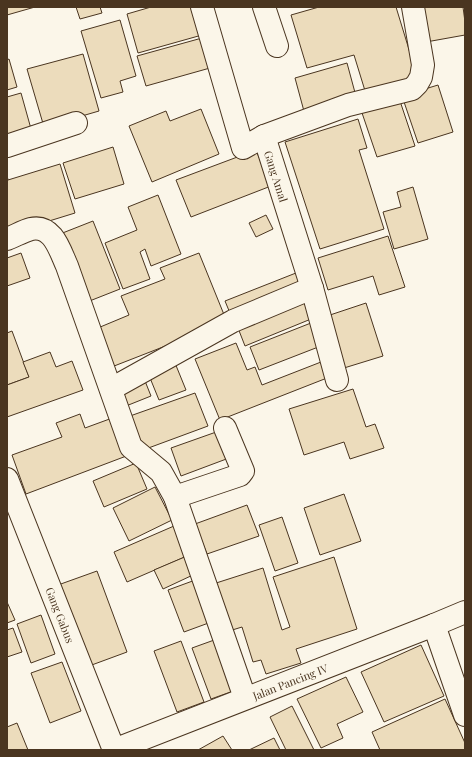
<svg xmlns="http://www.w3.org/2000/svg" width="472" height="757" font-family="'Playfair Display',serif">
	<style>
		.building { fill: #ecdcbc; stroke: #4a3520 }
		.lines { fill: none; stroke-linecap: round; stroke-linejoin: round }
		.minor-casing { stroke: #4a3520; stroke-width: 24 }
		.minor { stroke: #fbf6e9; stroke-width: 22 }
		.labels { text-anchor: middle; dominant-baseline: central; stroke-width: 3; stroke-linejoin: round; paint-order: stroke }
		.street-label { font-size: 11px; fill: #4a3520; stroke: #fbf6e9 }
	</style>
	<rect width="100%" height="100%" fill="#fbf6e9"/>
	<g class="building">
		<polygon points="7,7 35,7 7,15"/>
		<polygon points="76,7 100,7 102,13 80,19"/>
		<polygon points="151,7 194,7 202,35 138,53 127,14"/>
		<polygon points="319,7 396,7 418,79 366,94 354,55 307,68 291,15"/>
		<polygon points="420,7 463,7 465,22 465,35 426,42"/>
		<polygon points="120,20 136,76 120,81 123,92 101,98 81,31"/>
		<polygon points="202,38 210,68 146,86 137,56"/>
		<polygon points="83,54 99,111 44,127 27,69"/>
		<polygon points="9,59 17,87 7,90 7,60"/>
		<polygon points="347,63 357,100 305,115 295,78"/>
		<polygon points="438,85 453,132 418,143 402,96"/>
		<polygon points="21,93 33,136 7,143 7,97"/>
		<polygon points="398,95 415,146 377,157 360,107"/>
		<polygon points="201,109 219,154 152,182 129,126 166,111 170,121"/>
		<polygon points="358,119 367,148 359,150 384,229 320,249 285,142"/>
		<polygon points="113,147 124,184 75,199 63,163"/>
		<polygon points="256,150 271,186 191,217 176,180"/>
		<polygon points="60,164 75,213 7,234 7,175 8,180"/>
		<polygon points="413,187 428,239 394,249 383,212 401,207 397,192"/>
		<polygon points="158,195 181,254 151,266 145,249 140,252 150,279 123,289 105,243 137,230 128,207"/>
		<polygon points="266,215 273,229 256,237 249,223"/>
		<polygon points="93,221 120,289 87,302 60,234"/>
		<polygon points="388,236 405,287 379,295 373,276 328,290 318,258"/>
		<polygon points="21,253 30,278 7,286 7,258"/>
		<polygon points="199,253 227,322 109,368 93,330 129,315 121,296 165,279 160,268"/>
		<polygon points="301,271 308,288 232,318 225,301"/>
		<polygon points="304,302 311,319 245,346 238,328"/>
		<polygon points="366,303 383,356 344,368 327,316"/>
		<polygon points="316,321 326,344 259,370 250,347"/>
		<polygon points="12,331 29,377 7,385 7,333"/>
		<polygon points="236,343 247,370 255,367 262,385 321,362 327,378 220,420 195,359"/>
		<polygon points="50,352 56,367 72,361 83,390 7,417 7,385 29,377 23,362"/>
		<polygon points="175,363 186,390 159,400 148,373"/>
		<polygon points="143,376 151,396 121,408 113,388"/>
		<polygon points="353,389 366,427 375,424 384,448 350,459 344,442 304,455 289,409"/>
		<polygon points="195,393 208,426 143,450 130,416"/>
		<polygon points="80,414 85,428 115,417 129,455 26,494 12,455 62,437 56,423"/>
		<polygon points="219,431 229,458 181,476 171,448"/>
		<polygon points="136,463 147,489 104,507 93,481"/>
		<polygon points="155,487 172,520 129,541 113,508"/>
		<polygon points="344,494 361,541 320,555 304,508"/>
		<polygon points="247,505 259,536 207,554 195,524"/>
		<polygon points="282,517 298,563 275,571 259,525"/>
		<polygon points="174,526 187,556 127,582 114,552"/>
		<polygon points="187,556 195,574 163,589 154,570"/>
		<polygon points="334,557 357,629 296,649 301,663 266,674 261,660 253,662 242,627 229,631 213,584 263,568 282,630 290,627 273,577"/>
		<polygon points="97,571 127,652 89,666 58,585"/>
		<polygon points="198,579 214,621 184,632 168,590"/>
		<polygon points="7,602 15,620 7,623"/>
		<polygon points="41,615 55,654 31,663 17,624"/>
		<polygon points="13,628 22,652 7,657 7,630"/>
		<polygon points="217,639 236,690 211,699 192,648"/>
		<polygon points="181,641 204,702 177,712 154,651"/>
		<polygon points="421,645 444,696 384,722 361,672"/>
		<polygon points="62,662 81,711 50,723 31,673"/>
		<polygon points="346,677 363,712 337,724 343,738 321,748 297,699"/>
		<polygon points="445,699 465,743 465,750 380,750 372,732"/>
		<polygon points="292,706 314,750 286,750 270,717"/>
		<polygon points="17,723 28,750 7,750 7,727"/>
		<polygon points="223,736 232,750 198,750"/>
		<polygon points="274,738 280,750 249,750"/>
	</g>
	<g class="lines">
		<g class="minor-casing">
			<g id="minor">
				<path id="s1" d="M202,7l41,141 21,-12 48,152 25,92"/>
				<polyline points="264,7 277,46"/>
				<polyline points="264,136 348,105 412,89 417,84 421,77 423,65 413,7"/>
				<polyline points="7,146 76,123"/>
				<path d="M7,239c8,-3 16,-8 24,-10 22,-5 29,22 36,37l64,181 30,25 14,25 70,201"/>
				<polyline points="111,389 233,321 312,288"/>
				<path id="s2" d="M7,479l107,271"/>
				<polyline points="175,497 240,475 243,471 225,428"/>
				<polyline points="434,625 465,715"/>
				<path id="s3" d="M114,750l320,-125 31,-13"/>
			</g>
		</g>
		<use href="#minor" class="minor"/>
	</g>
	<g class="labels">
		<g class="street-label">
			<text stroke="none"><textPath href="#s1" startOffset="213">Gang Amal</textPath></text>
			<text stroke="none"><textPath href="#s2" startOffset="146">Gang Gabus</textPath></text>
			<text stroke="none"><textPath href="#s3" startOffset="189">Jalan Pancing IV</textPath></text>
		</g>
	</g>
	<rect width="472" height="757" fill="none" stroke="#4a3520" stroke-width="16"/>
</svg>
